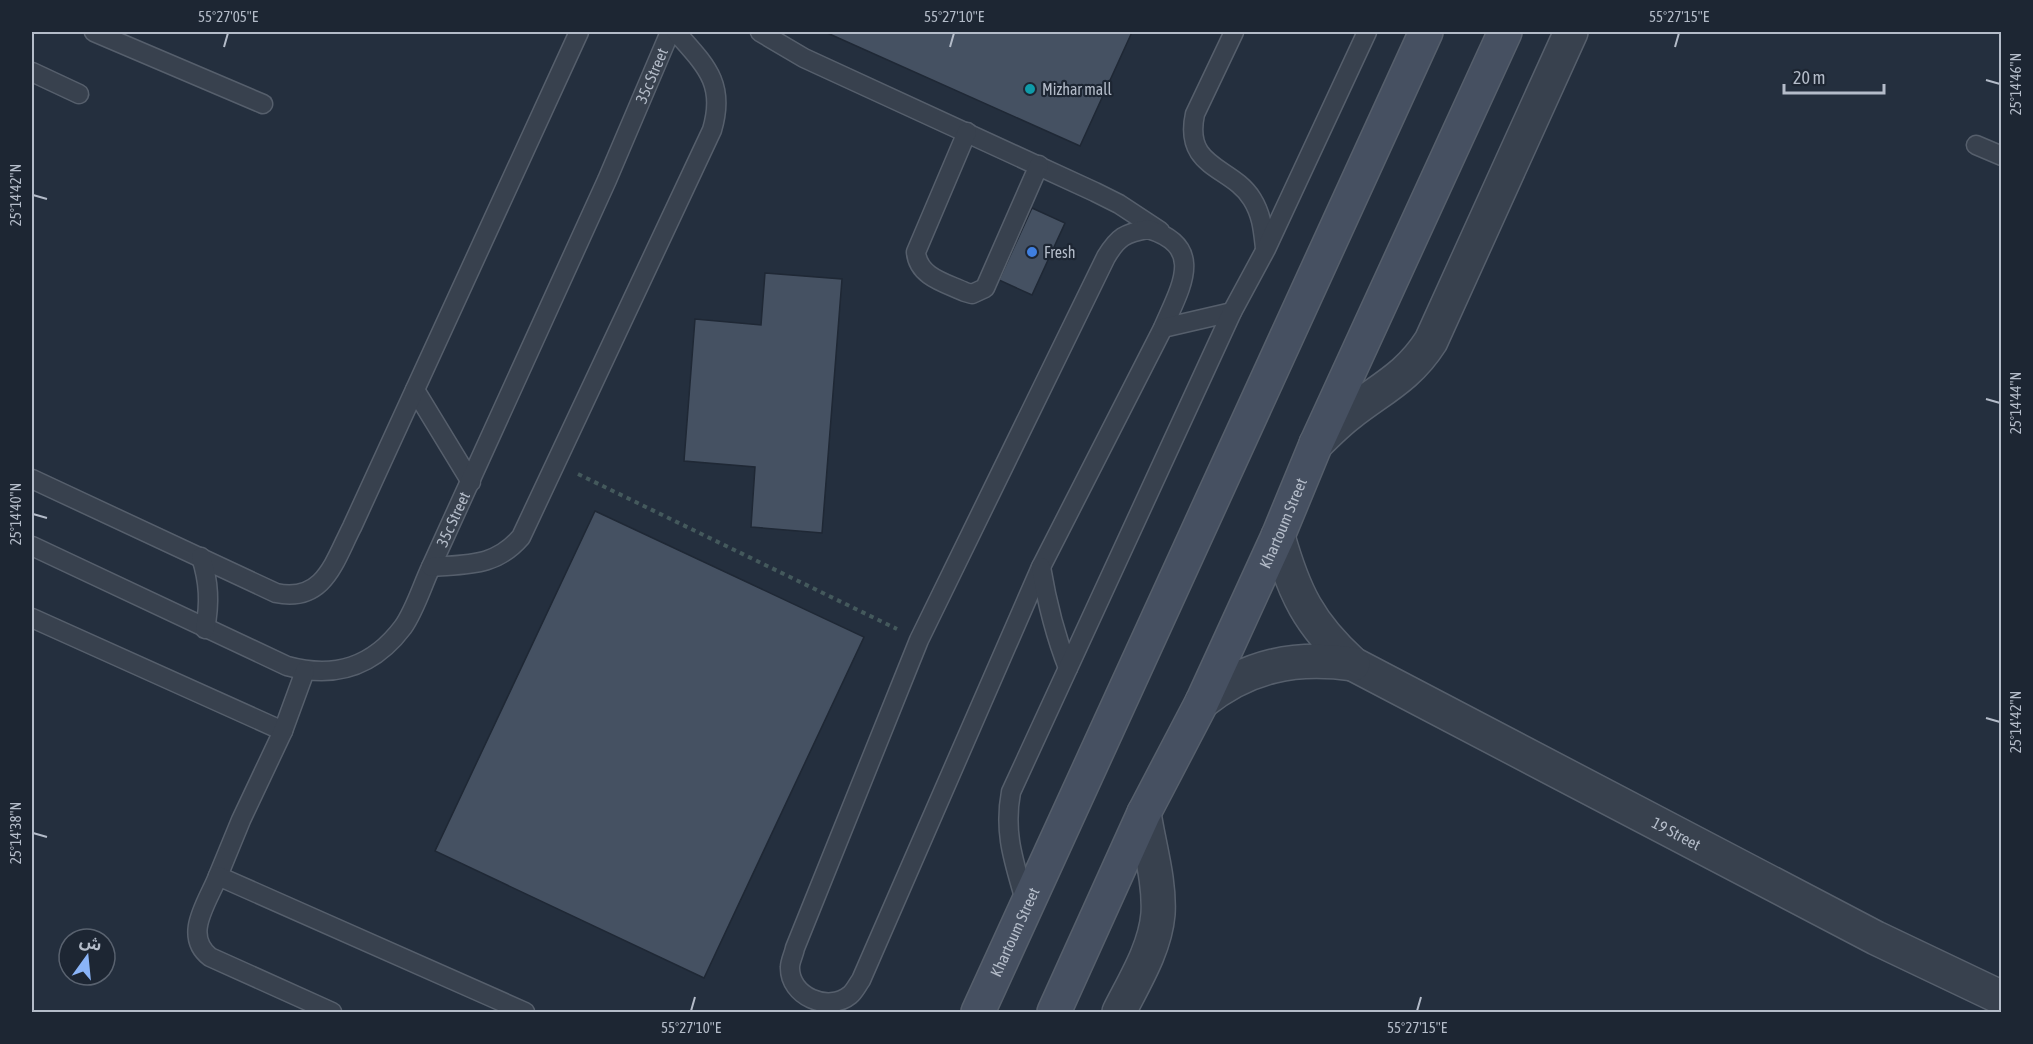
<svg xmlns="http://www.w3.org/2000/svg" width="2033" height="1044" font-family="'Asap Condensed','Noto Sans Arabic',sans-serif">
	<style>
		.building { fill: #455162; stroke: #1f2835; stroke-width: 1.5 }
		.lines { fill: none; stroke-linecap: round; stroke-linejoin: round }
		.lane-casing { stroke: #565f6c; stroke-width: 21 }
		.street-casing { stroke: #565f6c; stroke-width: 36 }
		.secondary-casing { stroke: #565f6c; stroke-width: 36 }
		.path { stroke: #44595c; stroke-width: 4; stroke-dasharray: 4.5 4.5; stroke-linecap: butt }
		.lane { stroke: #38414e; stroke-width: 18 }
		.street { stroke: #38414e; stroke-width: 33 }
		.secondary { stroke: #465061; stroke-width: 33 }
		.ticks { fill: none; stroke: #b4bcc9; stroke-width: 2 }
		.culture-dot { fill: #0f9aa8; stroke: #1d2633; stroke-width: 2 }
		.shop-dot { fill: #3f7fe0; stroke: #1d2633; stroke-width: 2 }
		.labels { text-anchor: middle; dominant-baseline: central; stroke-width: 4.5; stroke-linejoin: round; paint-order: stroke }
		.street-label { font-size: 16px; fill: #b4bcc9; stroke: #1d2633 }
		.poi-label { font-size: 16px; fill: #b4bcc9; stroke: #1d2633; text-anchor: start }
		.neatline { fill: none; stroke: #b4bcc9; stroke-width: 2 }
		.ticks-label { font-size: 15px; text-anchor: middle; fill: #b4bcc9 }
	</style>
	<rect width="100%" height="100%" fill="#242f3e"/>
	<g class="building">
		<polygon points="825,32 1132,32 1080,146"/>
		<polygon points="1032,208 1065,223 1032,295 999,280"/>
		<polygon points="765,273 842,279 822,533 751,527 755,467 684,461 695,319 761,325"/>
		<polygon points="595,511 864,637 704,978 435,851"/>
	</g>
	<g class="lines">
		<g class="lane-casing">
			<g id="lane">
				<polyline points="94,32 263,104"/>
				<polyline points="760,32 804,58 1095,192 1119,204 1160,231"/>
				<path d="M1234,32l-39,82c-12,55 37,52 57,85 10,16 11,31 13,49"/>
				<polyline points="32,72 79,94"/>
				<path d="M967,132l-51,120c2,25 30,31 49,40l7,2 13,-6 54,-123"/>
				<polyline points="1976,145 2002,156"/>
				<path d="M1148,229c59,18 32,59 15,99l-122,239 -180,413c-3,4 -7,12 -11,15 -22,18 -61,1 -60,-28 0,-6 4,-13 5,-19l124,-308 187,-383c12,-20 19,-24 42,-28z"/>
				<polyline points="1163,328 1232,312"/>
				<polyline points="415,390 471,482"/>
				<path d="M32,479l244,114c48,10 58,-31 76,-66l227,-495"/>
				<path id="s1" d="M32,546l255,120c48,13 86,1 116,-39 12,-17 19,-41 28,-60l176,-387 63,-148"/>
				<path d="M201,557c8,25 9,46 4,72"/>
				<path d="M431,567c37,-3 64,0 90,-30l191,-407c14,-47 -7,-65 -36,-98"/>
				<path d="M1041,567c6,36 14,68 27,101"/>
				<polyline points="32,618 283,731"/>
				<polyline points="218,876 241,820 283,731 305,671"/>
				<path d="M1026,904c-11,-40 -23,-69 -15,-112l221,-480 34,-63 101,-217"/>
				<path d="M332,1012l-122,-55c-28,-22 -2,-55 8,-81l307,136"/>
			</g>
		</g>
		<g class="street-casing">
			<g id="street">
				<path d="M1316,444c11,-11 22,-22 34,-31 32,-25 58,-36 81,-72l140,-309"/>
				<path id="s2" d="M1278,536c16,57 31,88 75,128l523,274 126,60"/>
				<path d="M1202,702c46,-37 93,-46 151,-38"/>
				<path d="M1119,1012c15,-30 36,-63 39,-98 2,-33 -9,-68 -14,-101"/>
			</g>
		</g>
		<g class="secondary-casing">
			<g id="secondary">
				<path id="s3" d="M978,1012l448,-980"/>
				<path id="s4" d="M1054,1012l90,-199 58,-111 76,-166 38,-92 189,-412"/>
			</g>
		</g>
		<polyline class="path" points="578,474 897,629"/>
		<use href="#lane" class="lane"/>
		<use href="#street" class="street"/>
		<use href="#secondary" class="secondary"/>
	</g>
	<path class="ticks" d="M224,47l4,-14M950,47l4,-14M1675,47l4,-14M1986,80l14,4M33,195l14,4M1986,399l14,4M33,514l14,4M1986,718l14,4M33,833l14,4M691,1011l4,-14M1417,1011l4,-14"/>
	<circle class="culture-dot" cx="1030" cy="89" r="6"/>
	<circle class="shop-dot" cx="1032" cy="252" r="6"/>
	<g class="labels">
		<g class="street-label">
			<text stroke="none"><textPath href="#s1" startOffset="1018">35c Street</textPath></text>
			<text stroke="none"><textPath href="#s1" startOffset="532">35c Street</textPath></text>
			<text stroke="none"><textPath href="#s4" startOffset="540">Khartoum Street</textPath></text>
			<text stroke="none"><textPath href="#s2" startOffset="516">19 Street</textPath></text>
			<text stroke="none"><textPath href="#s3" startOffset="88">Khartoum Street</textPath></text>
		</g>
		<g class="poi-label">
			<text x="1042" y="89">Mizhar mall</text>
			<text x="1044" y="252">Fresh</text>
		</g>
	</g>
	<rect width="2033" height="1044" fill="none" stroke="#1d2633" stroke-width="66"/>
	<g transform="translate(87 957) rotate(15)"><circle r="28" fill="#1d2633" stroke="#59626f" stroke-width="1.5"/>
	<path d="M0-4.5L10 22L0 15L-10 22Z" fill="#8ab4f8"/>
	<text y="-9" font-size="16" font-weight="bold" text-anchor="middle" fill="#b4bcc9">ش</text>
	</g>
	<path d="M1784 84v9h100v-9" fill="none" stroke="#b4bcc9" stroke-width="3"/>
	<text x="1793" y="84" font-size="18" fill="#b4bcc9" stroke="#1d2633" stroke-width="4.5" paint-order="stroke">20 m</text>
	<rect x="33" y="33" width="1967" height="978" class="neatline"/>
	<g class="ticks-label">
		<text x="228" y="22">55°27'05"E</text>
		<text x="954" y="22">55°27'10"E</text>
		<text x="1679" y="22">55°27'15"E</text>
		<text transform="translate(2016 84) rotate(-90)" y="5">25°14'46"N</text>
		<text transform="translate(16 195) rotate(-90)" y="5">25°14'42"N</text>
		<text transform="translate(2016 403) rotate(-90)" y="5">25°14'44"N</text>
		<text transform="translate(16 514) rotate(-90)" y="5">25°14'40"N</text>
		<text transform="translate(2016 722) rotate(-90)" y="5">25°14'42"N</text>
		<text transform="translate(16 833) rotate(-90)" y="5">25°14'38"N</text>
		<text x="691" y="1033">55°27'10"E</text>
		<text x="1417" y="1033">55°27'15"E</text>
	</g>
</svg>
